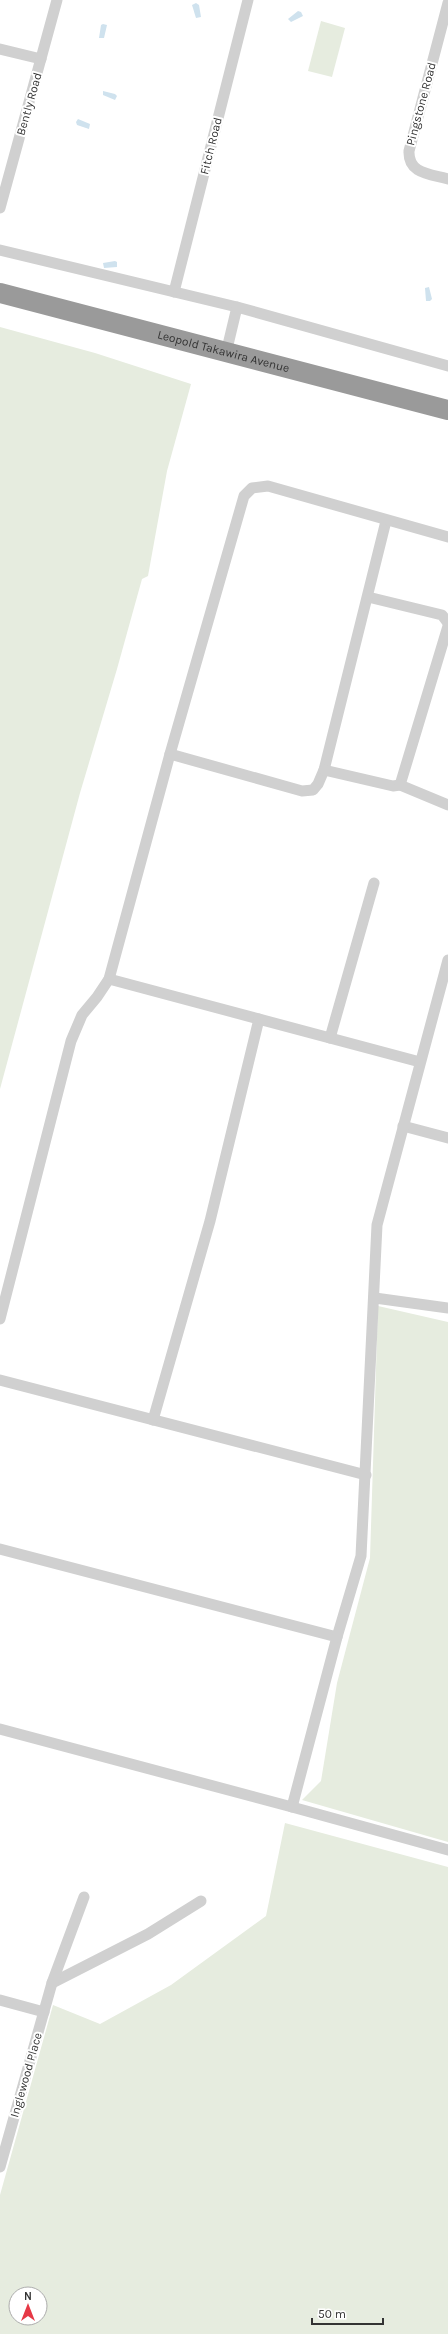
<svg xmlns="http://www.w3.org/2000/svg" width="448" height="2334" font-family="Karla,sans-serif">
	<style>
		.green { fill: #e6ecdf; fill-rule: evenodd }
		.water { fill: #cfe2ee }
		.lines { fill: none; stroke-linecap: round; stroke-linejoin: round }
		.street { stroke: #d0d0d0; stroke-width: 11 }
		.highway { stroke: #9a9a9a; stroke-width: 20 }
		.labels { text-anchor: middle; dominant-baseline: central; stroke-width: 4; stroke-linejoin: round; paint-order: stroke }
		.street-label { font-size: 12px; fill: #333; stroke: #fff }
	</style>
	<rect width="100%" height="100%" fill="#fff"/>
	<g class="green">
		<polygon points="321,21 345,28 332,77 308,71"/>
		<polygon points="0,327 95,353 191,384 167,471 148,576 142,579 117,669 80,793 0,1089"/>
		<polygon points="378,1306 448,1322 448,1842 302,1800 321,1781 337,1683 370,1558"/>
		<path d="M285,1823l163,44v467h-448v-139l53,-190 47,19 71,-39 95,-69zM16,2294h24v24h-24z"/>
	</g>
	<g class="water">
		<polygon points="196,3 199,5 201,17 196,18 192,5"/>
		<polygon points="298,11 301,12 303,16 291,22 288,19"/>
		<polygon points="103,24 107,25 104,38 99,38 101,25"/>
		<polygon points="103,91 115,94 117,96 115,100 103,95"/>
		<polygon points="78,119 90,124 89,129 77,125 76,122"/>
		<polygon points="115,261 117,262 117,267 104,268 103,263"/>
		<polygon points="429,287 432,299 430,301 426,301 425,288"/>
	</g>
	<g class="lines">
		<g class="street">
			<path d="M448,3l-39,148c-1,23 21,23 39,28"/>
			<polyline points="0,49 41,59"/>
			<polyline points="0,208 57,0"/>
			<polyline points="0,250 237,307 448,366"/>
			<polyline points="174,292 248,0"/>
			<polyline points="226,353 237,307"/>
			<polyline points="368,597 442,615 448,623"/>
			<polyline points="170,754 302,791 313,790 318,784 324,770 386,521"/>
			<polyline points="324,770 393,786 400,785 448,626"/>
			<polyline points="400,785 448,805"/>
			<polyline points="109,979 420,1062"/>
			<polyline points="330,1038 374,883"/>
			<polyline points="403,1126 448,1138"/>
			<polyline points="375,1298 448,1308"/>
			<polyline points="0,1319 71,1041 82,1015 97,997 109,979 170,754 244,496 252,488 268,486 448,537"/>
			<polyline points="0,1380 366,1475"/>
			<polyline points="153,1420 210,1221 259,1019"/>
			<polyline points="0,1549 337,1637 292,1807 0,1729"/>
			<polyline points="337,1637 361,1556 377,1225 448,960"/>
			<polyline points="292,1807 448,1850"/>
			<polyline points="52,1983 148,1934 201,1901"/>
			<polyline points="0,2000 44,2012"/>
			<polyline points="0,2167 52,1983 84,1897"/>
		</g>
		<path class="highway" id="s1" d="M0,293l448,117"/>
	</g>
	<g class="labels">
		<g class="street-label">
			<text transform="translate(29 104) rotate(-74)">Bently Road</text>
			<text transform="translate(421 104) rotate(-75)">Pingstone Road</text>
			<text transform="translate(211 146) rotate(-76)">Fitch Road</text>
			<text stroke="none"><textPath href="#s1" startOffset="231">Leopold Takawira Avenue</textPath></text>
			<text transform="translate(26 2075) rotate(-74)">Inglewood Place</text>
		</g>
	</g>
	<g transform="translate(28 2306)"><circle r="19" fill="#ffffff" stroke="#adadad"/>
	<path d="M0-3L7 15L0 10L-7 15Z" fill="#e63946"/>
	<text y="-6" font-size="11" font-weight="bold" text-anchor="middle" fill="#333333">N</text>
	</g>
	<path d="M312 2318v6h71v-6" fill="none" stroke="#333333" stroke-width="2"/>
	<text x="318" y="2318" font-size="12" fill="#333333" stroke="#ffffff" stroke-width="3" paint-order="stroke">50 m</text>
</svg>
